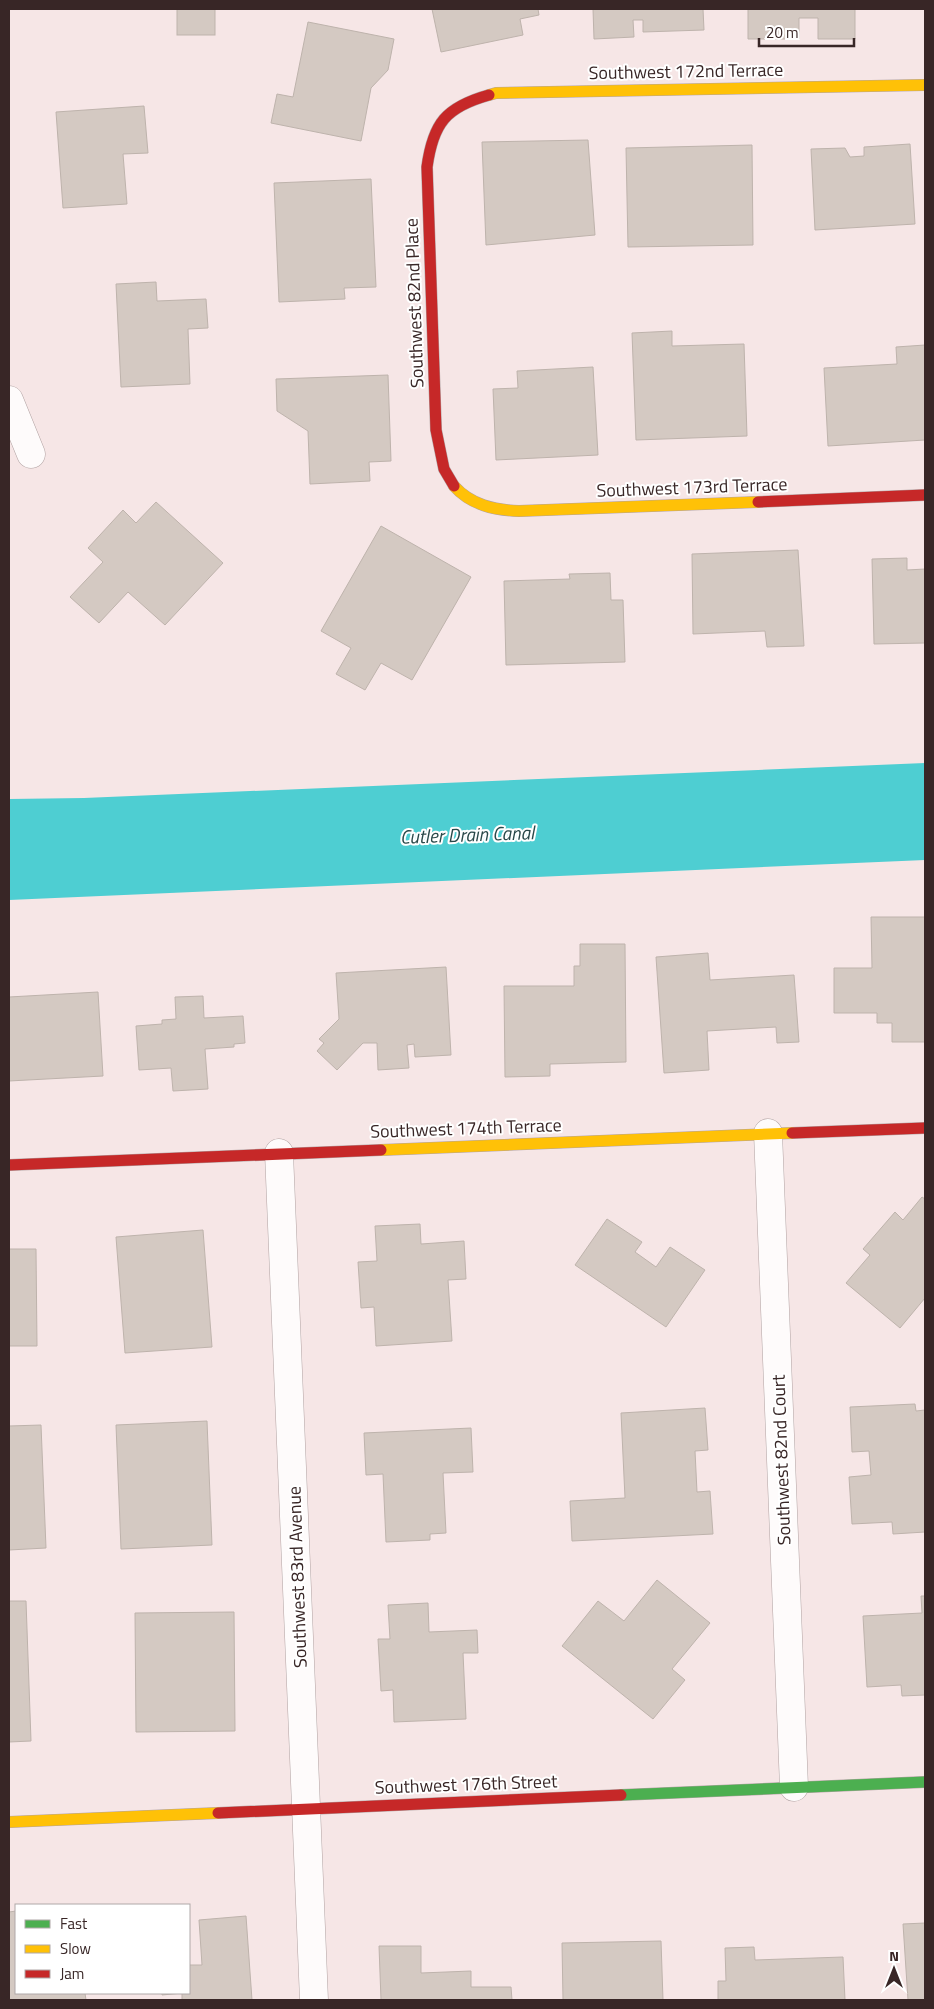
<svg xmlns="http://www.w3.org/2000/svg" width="934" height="2009" font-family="'Titillium Web',sans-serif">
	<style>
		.water { fill: #4eced2 }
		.building { fill: #d4c9c2; stroke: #beb3ac }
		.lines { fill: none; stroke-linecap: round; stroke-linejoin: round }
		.street-casing { stroke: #b1a2a2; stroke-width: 29 }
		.fast-casing { stroke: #b1a2a2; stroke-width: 12 }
		.slow-casing { stroke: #b1a2a2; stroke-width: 12 }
		.jam-casing { stroke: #b1a2a2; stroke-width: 12 }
		.street { stroke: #fefbfb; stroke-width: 28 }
		.fast { stroke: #4caf50; stroke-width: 11 }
		.slow { stroke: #ffc107; stroke-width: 11 }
		.jam { stroke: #c62828; stroke-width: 11 }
		.labels { text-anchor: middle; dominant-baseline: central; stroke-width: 4; stroke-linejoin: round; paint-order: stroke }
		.street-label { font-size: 18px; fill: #382626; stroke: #fff }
		.water-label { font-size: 19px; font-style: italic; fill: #294849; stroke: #fff }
	</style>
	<rect width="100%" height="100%" fill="#f6e6e6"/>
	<polygon class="water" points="925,763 925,860 9,900 9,799 84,798"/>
	<g class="building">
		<rect x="177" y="9" width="38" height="26"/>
		<polygon points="432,9 538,9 539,15 520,19 523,35 441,52"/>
		<polygon points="593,9 703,9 704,30 643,32 643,20 633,20 634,37 594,39"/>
		<polygon points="748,9 855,9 855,39 818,39 818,18 799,18 799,39 748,39"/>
		<polygon points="308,22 394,39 388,70 371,88 361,141 271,123 277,94 293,97"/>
		<polygon points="144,106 148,153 123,154 127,204 63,208 56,112"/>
		<polygon points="588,140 595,235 486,245 482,142"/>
		<polygon points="910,144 915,224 815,230 811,149 845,148 850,157 864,156 864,147"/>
		<polygon points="752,145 753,245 628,247 626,148"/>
		<polygon points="371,179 376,287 344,288 345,299 279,302 274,183"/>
		<polygon points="156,282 157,301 206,299 208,328 188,329 190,384 121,387 116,284"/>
		<polygon points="672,331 672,346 744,344 747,436 636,440 632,333"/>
		<polygon points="925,345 925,440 828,446 824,368 897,364 896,347"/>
		<polygon points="593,367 598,455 496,460 493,389 518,388 517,371"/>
		<polygon points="388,375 391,461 369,462 370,481 310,484 308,431 277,411 276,379"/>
		<polygon points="156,502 223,563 165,625 128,592 99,623 70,597 103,562 88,548 123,510 136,523"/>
		<polygon points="381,526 471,577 412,680 381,663 365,690 336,674 351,648 321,631"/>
		<polygon points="798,550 804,646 767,647 765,631 693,634 692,554"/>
		<polygon points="907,558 907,570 925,569 925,643 874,644 872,559"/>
		<polygon points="610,573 611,600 623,600 625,662 506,665 504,581 570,579 569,574"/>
		<polygon points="871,917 925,917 925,1042 892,1042 892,1023 877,1023 877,1013 834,1013 834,968 872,968"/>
		<polygon points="580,944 625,944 626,1062 550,1064 550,1076 505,1077 504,986 574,986 574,966 580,966"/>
		<polygon points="708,953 710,980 794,975 799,1042 777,1043 776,1027 707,1031 709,1070 664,1073 656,957"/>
		<polygon points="446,967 451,1055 415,1057 414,1044 407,1045 409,1068 378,1070 377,1043 363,1043 337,1070 317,1051 324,1043 319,1039 339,1019 336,973"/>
		<polygon points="98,992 103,1076 9,1081 9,997"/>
		<polygon points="203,996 204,1018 243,1016 245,1043 234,1044 234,1047 205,1049 208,1089 173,1091 171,1068 139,1070 136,1026 162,1024 162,1020 176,1019 175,997"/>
		<polygon points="922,1197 925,1199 925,1298 900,1328 846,1283 870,1255 863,1249 895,1212 903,1220"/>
		<polygon points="607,1219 642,1242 635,1252 656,1267 670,1247 705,1270 666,1327 575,1265"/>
		<polygon points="420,1224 421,1244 464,1241 466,1279 448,1280 452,1341 376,1346 374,1307 361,1308 358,1262 377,1261 375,1226"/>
		<polygon points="203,1230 212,1347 125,1353 116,1237"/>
		<polygon points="9,1249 36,1249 37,1346 9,1346"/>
		<polygon points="915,1404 916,1411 925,1410 925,1532 893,1534 892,1522 852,1524 849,1477 871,1475 869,1451 852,1452 850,1407"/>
		<polygon points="705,1408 708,1450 695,1451 697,1492 710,1491 713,1534 572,1541 570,1501 625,1498 621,1413"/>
		<polygon points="207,1421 212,1545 121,1549 116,1425"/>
		<polygon points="41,1425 46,1548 9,1550 9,1426"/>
		<polygon points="471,1428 473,1472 443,1473 446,1533 430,1534 430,1540 386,1542 383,1474 366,1475 364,1433"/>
		<polygon points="657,1580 710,1623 672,1669 685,1680 653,1719 562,1646 598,1601 624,1621"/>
		<polygon points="921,1596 925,1596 925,1695 902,1696 901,1685 867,1687 863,1616 922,1613"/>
		<polygon points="9,1601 26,1601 31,1741 9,1742"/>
		<polygon points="428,1603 429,1632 477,1630 478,1653 463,1653 466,1719 394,1722 393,1690 381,1691 378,1639 390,1639 388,1605"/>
		<polygon points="234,1612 235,1731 136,1732 135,1613"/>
		<polygon points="16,1911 16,1993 85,1993 86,2000 9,2000 9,1912"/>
		<polygon points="246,1916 252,2000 182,2000 182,1993 162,1995 162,1993 189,1993 189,1965 202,1965 199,1920"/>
		<polygon points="925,1923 925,2000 908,2000 903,1924"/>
		<polygon points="661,1941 663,2000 563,2000 562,1943"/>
		<polygon points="379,1946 421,1946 421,1973 471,1971 471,1987 511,1987 512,2000 381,2000"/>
		<polygon points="754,1947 755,1960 843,1957 845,2000 857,2000 718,2000 718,1981 726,1981 725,1948"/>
	</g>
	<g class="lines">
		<g class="street-casing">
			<g id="street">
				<polyline points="9,400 31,454"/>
				<polyline points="768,1133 794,1787"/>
				<polyline points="279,1153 314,2000"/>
			</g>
		</g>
		<g class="fast-casing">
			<polyline id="fast" points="621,1795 925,1782"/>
		</g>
		<g class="slow-casing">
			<g id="slow">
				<polyline points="489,95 496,93 925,85"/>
				<path d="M454,486c17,19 40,24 65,25l239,-9"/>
				<polyline points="381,1150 792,1133"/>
				<polyline points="9,1822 218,1813"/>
			</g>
		</g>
		<g class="jam-casing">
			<g id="jam">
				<path d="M454,486l-10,-17 -8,-39 -9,-263c6,-44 19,-60 62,-72"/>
				<polyline points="758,502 925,495"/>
				<polyline points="792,1133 925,1128"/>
				<polyline points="9,1165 381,1150"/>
				<polyline points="218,1813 621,1795"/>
			</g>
		</g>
		<use href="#street" class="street"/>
		<use href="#fast" class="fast"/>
		<use href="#slow" class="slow"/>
		<use href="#jam" class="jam"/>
	</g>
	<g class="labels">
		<g class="street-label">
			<text transform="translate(686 71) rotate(-1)">Southwest 172nd Terrace</text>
			<text transform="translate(414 303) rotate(-92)">Southwest 82nd Place</text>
			<text transform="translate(692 487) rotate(-2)">Southwest 173rd Terrace</text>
			<text transform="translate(466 1128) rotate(-2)">Southwest 174th Terrace</text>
			<text transform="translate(781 1460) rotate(-92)">Southwest 82nd Court</text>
			<text transform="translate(297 1577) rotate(-92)">Southwest 83rd Avenue</text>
			<text transform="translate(466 1784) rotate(-2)">Southwest 176th Street</text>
		</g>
		<g class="water-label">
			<text transform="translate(467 834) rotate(-2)">Cutler Drain Canal</text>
		</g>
	</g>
	<rect width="934" height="2009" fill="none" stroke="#382626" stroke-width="20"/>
	<rect x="15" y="1904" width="175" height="90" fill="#ffffff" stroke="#afa8a8"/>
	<rect x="25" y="1920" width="25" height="8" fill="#4caf50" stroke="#afa8a8"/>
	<text x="60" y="1929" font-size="15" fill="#382626">Fast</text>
	<rect x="25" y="1945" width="25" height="8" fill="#ffc107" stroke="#afa8a8"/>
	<text x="60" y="1954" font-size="15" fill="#382626">Slow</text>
	<rect x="25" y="1970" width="25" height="8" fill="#c62828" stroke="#afa8a8"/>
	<text x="60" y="1979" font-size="15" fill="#382626">Jam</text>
	<g transform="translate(894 1969)" stroke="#ffffff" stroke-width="4" paint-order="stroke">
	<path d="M0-4L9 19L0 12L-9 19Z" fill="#382626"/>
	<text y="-8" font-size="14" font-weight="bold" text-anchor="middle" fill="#382626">N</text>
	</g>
	<path d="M759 38v8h95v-8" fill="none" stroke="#382626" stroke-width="2.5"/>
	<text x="766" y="38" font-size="15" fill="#382626" stroke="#ffffff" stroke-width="4" paint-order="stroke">20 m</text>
</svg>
